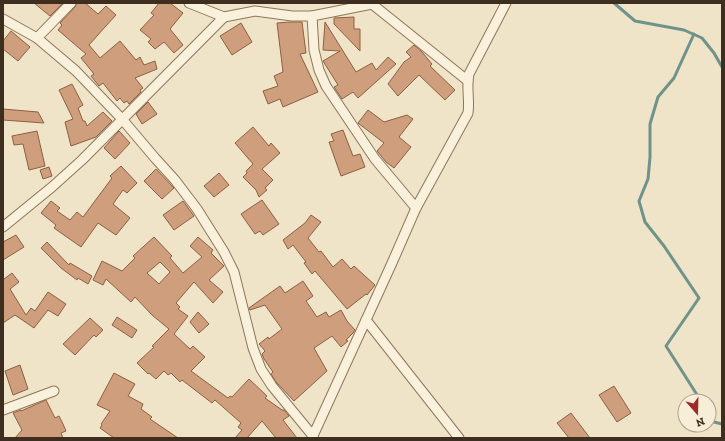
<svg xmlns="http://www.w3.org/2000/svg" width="725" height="441" font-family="'Zilla Slab',serif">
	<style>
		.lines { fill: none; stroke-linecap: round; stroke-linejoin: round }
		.stream { stroke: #6f938a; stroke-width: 3 }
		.building { fill: #cf9f7d; stroke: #8d5f41; fill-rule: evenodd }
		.minor-casing { stroke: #8d765c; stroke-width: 11 }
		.minor { stroke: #faf1dc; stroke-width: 9 }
	</style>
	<rect width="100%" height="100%" fill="#f0e4c8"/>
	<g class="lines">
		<g class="stream">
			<polyline points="614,3 635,21 684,30 702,38 714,53 722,67"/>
			<polyline points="694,34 674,78 658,97 650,124 650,157 648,179 639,201 645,222 664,246 699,298 666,346 701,401"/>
			<polyline points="709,414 714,422 722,424"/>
		</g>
	</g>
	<g class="building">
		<polygon points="34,3 63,3 50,16"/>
		<polygon points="77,3 85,3 98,14 106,6 116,15 105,27 89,45 100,58 120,41 136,60 140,57 144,65 155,61 157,69 135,78 143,88 140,90 141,92 129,104 127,101 124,103 120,98 117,101 103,83 99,86 91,76 94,74 81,58 86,54 58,30 62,25 60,23 75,7"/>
		<polygon points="159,3 170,3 183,13 170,29 183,45 174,53 164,42 155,49 148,42 151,39 140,30 154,15 151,13"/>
		<polygon points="354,17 354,29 360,29 360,51 334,24 334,18"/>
		<polygon points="290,22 302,22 306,53 300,54 318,92 283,107 280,99 268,104 263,91 278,86 274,76 283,72 277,23"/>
		<polygon points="325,22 356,72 372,63 376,70 388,57 396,64 358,98 353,92 342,99 334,87 338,85 323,61 340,51 323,50"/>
		<polygon points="241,23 252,42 232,55 220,36"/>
		<polygon points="11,31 30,47 18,61 3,49 3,41"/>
		<polygon points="414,45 422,52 432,64 430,66 455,90 445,100 419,75 398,96 388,84 404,62 411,57 406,52"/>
		<polygon points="72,84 83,105 78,108 83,121 85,121 87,126 103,112 112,121 96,137 71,146 65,122 73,119 59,90"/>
		<polygon points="148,102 157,114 142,124 136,114"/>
		<polygon points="3,109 38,112 44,123 3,120"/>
		<polygon points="368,110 384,122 407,115 413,119 399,137 411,147 394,168 386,162 377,151 384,143 358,123"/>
		<polygon points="253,127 269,146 271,143 280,153 262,169 273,180 265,188 267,190 259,197 256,190 243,177 247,173 246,171 253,164 235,143"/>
		<polygon points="343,130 353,156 360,154 365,167 341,176 329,142 334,141 331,134"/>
		<polygon points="37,131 45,166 29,170 23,144 14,145 12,136"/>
		<polygon points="119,131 130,143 115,159 104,148"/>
		<polygon points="121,166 137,183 127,193 123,190 113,204 130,218 116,235 98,223 81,247 54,228 56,225 41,213 51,201 60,208 57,211 70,220 77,212 83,217 112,178 110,176"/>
		<polygon points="49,167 52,176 43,179 40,170"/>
		<polygon points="156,169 174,188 162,199 144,181"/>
		<polygon points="219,173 229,185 214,197 204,186"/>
		<polygon points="262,200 279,224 263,235 260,231 255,234 241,214"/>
		<polygon points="183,201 194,216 174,230 163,215"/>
		<polygon points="311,215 321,222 308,238 319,252 321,251 333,267 342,259 351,269 354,266 375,285 367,295 366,294 347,309 315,271 312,274 304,263 306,262 293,245 288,249 283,240 305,223"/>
		<polygon points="16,235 24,247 3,260 3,242"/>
		<path d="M154,237l18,19 -2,2 13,15 19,-16 -12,-11 8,-9 15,13 -2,3 13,13 -15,14 14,12 -10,11 -19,-21 -18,21 4,4 -2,2 10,7 -14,18 16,15 3,-3 12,11 -14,14 37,27 2,-2 2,1 17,-18 18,17 -2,2 17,12h2l5,6 -6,4 14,18h-21l-14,-17 -15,17h-12l7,-8 -4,-3 3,-4 -26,-23 -3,3 -30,-23 -2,2 -9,-9 -3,2 -4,-4 -8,8 -7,-6 -1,1 -11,-11 17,-16 -2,-1 17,-17 -17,-14 -17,-18 -4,5 -25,-23 -3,6 -10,-5 9,-19 20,10 13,-13 -2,-2zM160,262l10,10 -11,12 -12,-11z"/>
		<polygon points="47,242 69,265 70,263 92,276 88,284 78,278 77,280 61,268 41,248"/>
		<polygon points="12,273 19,282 10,289 26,315 31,308 35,311 48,292 66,304 58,316 48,310 34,328 15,315 3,323 3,277 4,279"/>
		<polygon points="303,281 313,296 306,301 317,317 326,312 329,317 341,310 347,321 355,330 353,333 346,340 348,341 341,347 332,336 314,348 327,371 294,401 276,382 271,374 273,372 264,359 262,354 265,351 259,344 268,337 269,339 282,329 265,305 250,310 249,308 280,286 285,293"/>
		<polygon points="198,312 209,324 199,333 190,322"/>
		<polygon points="117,317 137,330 132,338 112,325"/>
		<polygon points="90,318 103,330 96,337 94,335 75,355 63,344"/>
		<polygon points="20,365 28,389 13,395 5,371"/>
		<polygon points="114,373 135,384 128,396 143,404 141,409 152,417 150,419 178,438 114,438 100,428 102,425 101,424 110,411 97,405"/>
		<polygon points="614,386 631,413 617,422 599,395"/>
		<polygon points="46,400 55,418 59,416 63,424 66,431 61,433 63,438 15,438 22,430 13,413 21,410 21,411"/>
		<polygon points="571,413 590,438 569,438 557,423"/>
	</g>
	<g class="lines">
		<g class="minor-casing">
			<g id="minor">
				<polyline points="312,16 314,50 319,70 326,86 375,159 416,208"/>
				<polyline points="224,17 255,11 292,16 312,16 372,4 468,81"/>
				<polyline points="3,19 37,38 76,71 122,119 155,158 175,180 197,209 224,252 234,272 253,348 261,369 272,386 313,436"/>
				<polyline points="37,38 71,3"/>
				<polyline points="3,227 52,187 82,160 224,17 189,3"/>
				<polyline points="366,320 459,438"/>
				<polyline points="3,410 54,391"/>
				<path d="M312,438l80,-175 24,-55 52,-95c2,-13 -2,-26 1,-39l37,-71"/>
			</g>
		</g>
		<use href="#minor" class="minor"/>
	</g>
	<rect width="725" height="441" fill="none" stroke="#3d2e20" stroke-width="8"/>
	<g transform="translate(697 413) rotate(160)"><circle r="19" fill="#f7eed8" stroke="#ada18e"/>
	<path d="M0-3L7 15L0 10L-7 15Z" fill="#9e2a2b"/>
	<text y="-6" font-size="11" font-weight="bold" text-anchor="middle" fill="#3d2e20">N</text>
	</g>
</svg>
